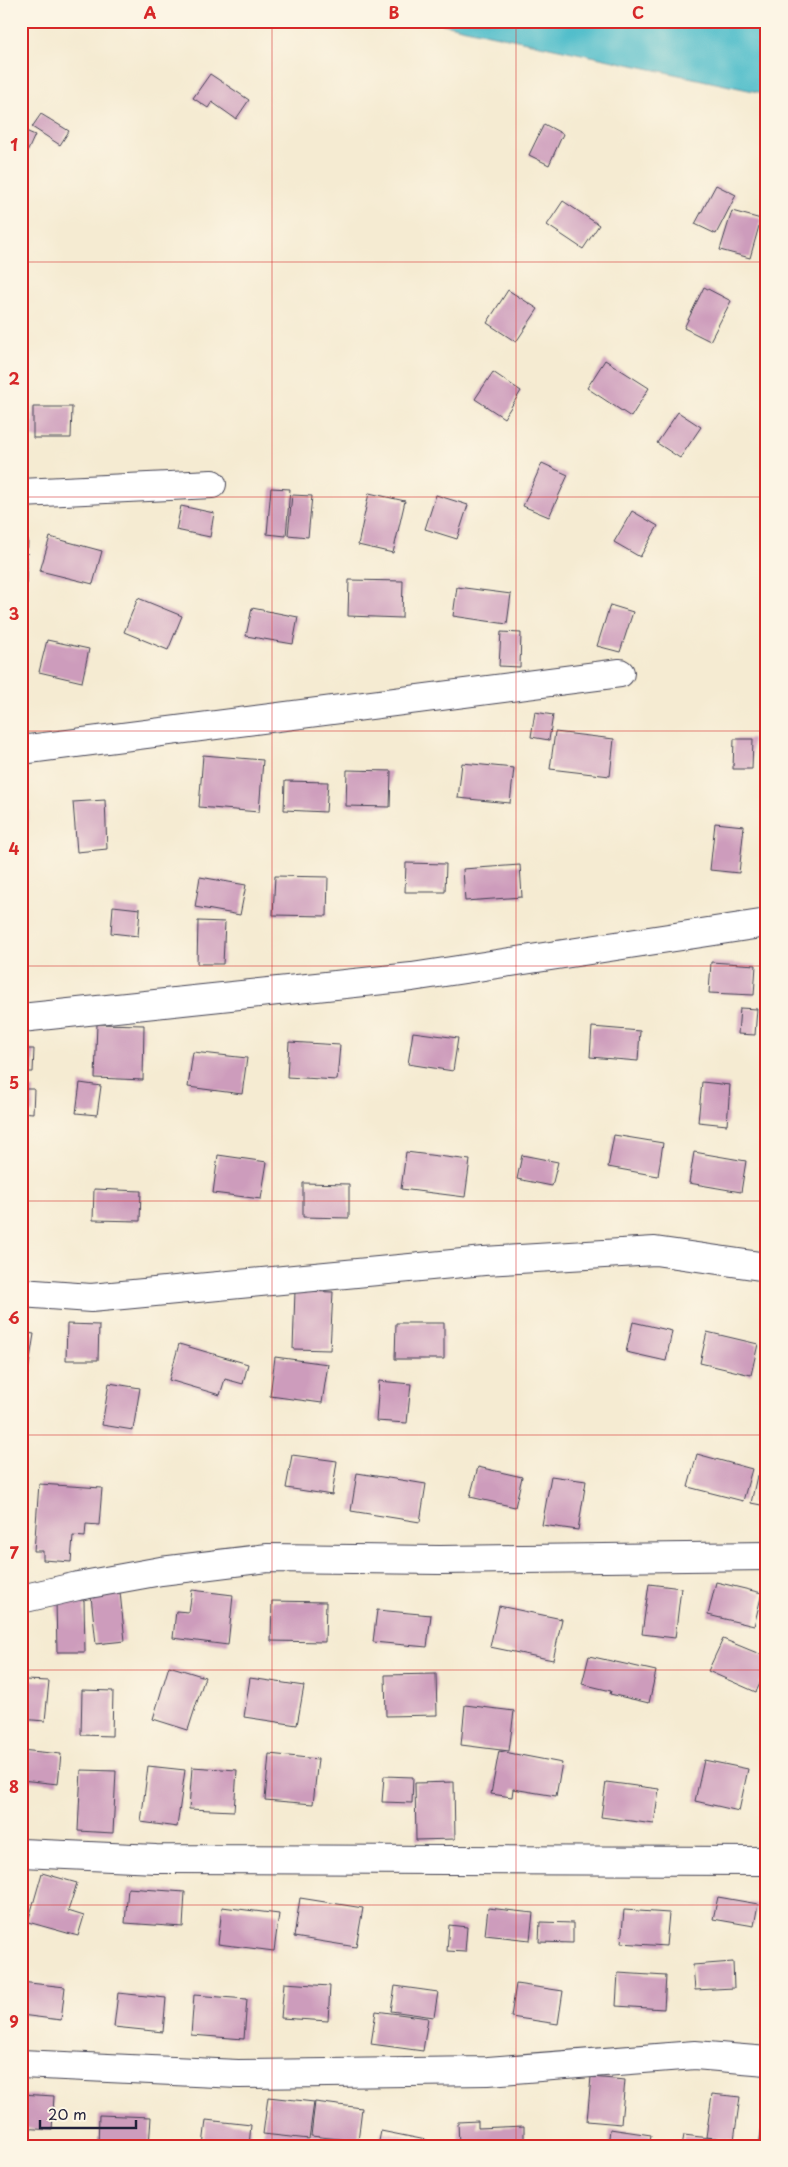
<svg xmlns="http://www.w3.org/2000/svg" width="788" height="2167" font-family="'Playpen Sans',sans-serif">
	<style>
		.water { fill: #51becb; stroke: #3a7083 }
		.building { fill: #cd9cbc }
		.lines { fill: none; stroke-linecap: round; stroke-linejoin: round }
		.minor-casing { stroke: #424052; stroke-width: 30 }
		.minor { stroke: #fff; stroke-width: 28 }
		.grid { fill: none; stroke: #d62828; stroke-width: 1; stroke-opacity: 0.55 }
		.neatline { fill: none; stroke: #d62828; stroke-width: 2 }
		.grid-label { font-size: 16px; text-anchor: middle; font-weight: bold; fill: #d62828 }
	</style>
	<rect width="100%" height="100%" fill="#fcf5e5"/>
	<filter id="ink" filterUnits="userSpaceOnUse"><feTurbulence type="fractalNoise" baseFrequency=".02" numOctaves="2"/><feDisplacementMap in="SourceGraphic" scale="10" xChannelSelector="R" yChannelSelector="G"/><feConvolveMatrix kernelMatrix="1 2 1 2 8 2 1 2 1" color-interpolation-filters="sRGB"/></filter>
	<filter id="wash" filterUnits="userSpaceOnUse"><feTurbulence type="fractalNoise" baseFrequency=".0096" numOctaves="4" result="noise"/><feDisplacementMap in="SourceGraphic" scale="20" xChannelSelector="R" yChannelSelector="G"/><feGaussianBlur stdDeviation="1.12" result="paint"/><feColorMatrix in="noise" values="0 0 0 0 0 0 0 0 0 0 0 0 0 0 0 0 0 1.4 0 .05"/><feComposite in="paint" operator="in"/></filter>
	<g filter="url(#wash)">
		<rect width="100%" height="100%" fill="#f5ebd2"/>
		<polygon class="water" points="429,21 767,21 767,94"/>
		<g id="blocks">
			<g class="building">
				<polygon points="210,74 249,100 236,119 212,102 208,108 193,98"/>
				<polygon points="41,114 69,131 60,145 32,127"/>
				<polygon points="544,124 563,134 549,165 529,155"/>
				<polygon points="21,129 35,135 25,157 21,156"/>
				<polygon points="716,185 736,195 716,234 695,224"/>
				<polygon points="563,201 599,225 583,249 547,225"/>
				<polygon points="732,211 761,219 750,258 720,250"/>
				<polygon points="704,287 731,301 710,341 684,328"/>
				<polygon points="508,290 538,309 516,342 487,323"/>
				<polygon points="605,360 649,388 631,417 587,388"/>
				<polygon points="493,372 521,391 504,418 475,399"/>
				<polygon points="33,407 72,407 71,438 33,438"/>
				<polygon points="678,412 701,427 680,458 657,443"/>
				<polygon points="542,463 568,475 549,517 523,506"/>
				<polygon points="271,488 290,489 286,536 267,534"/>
				<polygon points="369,493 405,501 393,553 358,545"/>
				<polygon points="292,495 312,496 308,537 288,535"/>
				<polygon points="436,495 468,505 457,539 425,529"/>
				<polygon points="181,506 214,513 210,537 176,530"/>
				<polygon points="632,511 658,526 640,557 614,542"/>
				<polygon points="50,537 102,551 93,584 40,571"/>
				<polygon points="21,539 28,539 26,587 21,587"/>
				<polygon points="349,580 403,581 402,618 348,616"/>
				<polygon points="457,587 511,594 507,624 453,616"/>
				<polygon points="138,598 182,616 168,650 124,632"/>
				<polygon points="610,605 633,612 620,652 597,646"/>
				<polygon points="252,608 298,617 293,644 246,636"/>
				<polygon points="501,632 521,633 520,667 499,666"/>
				<polygon points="47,640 89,649 82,682 39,672"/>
				<polygon points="535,712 553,715 549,740 531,737"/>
				<polygon points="555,732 614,739 610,776 550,769"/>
				<polygon points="734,739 753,739 752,769 733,769"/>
				<polygon points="203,755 263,760 259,812 199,807"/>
				<polygon points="462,763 514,768 510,803 458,798"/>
				<polygon points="347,770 391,771 390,807 346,806"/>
				<polygon points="285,781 328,782 326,812 284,810"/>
				<polygon points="105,800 107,849 77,852 73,802"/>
				<polygon points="21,810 29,811 26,846 21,845"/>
				<polygon points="715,823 744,826 739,873 710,870"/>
				<polygon points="406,863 446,864 445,892 405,892"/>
				<polygon points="520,865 522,897 465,901 463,869"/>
				<polygon points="275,876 328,877 327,916 273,915"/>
				<polygon points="200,877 246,885 240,915 195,907"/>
				<polygon points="113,906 140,909 138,936 111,933"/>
				<polygon points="198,921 225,922 223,964 197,964"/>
				<polygon points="711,962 756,965 754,995 709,993"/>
				<polygon points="740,1008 757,1009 755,1035 738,1034"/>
				<polygon points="97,1024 144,1025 143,1080 95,1078"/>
				<polygon points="592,1027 640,1031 638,1061 590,1057"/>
				<polygon points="413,1032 458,1038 453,1071 408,1064"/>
				<polygon points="289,1042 340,1045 337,1080 287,1077"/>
				<polygon points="21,1049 34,1049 33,1072 21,1072"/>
				<polygon points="193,1052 247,1058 242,1094 188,1087"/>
				<polygon points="702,1082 730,1085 727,1125 698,1122"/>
				<polygon points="80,1083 101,1086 97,1115 76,1113"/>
				<polygon points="21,1089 34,1089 33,1113 21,1112"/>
				<polygon points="614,1135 663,1143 658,1176 608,1167"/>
				<polygon points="406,1152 470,1160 465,1197 401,1189"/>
				<polygon points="694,1152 746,1161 741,1192 689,1183"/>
				<polygon points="218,1155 267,1162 261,1199 213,1193"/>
				<polygon points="522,1155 558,1162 552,1186 517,1179"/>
				<polygon points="303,1183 349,1184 349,1218 303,1217"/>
				<polygon points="94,1189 141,1191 140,1221 93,1220"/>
				<polygon points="295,1291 333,1292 330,1350 293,1349"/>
				<polygon points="633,1322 672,1331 666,1361 626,1352"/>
				<polygon points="396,1323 444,1323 444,1359 395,1359"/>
				<polygon points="67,1324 99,1325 98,1360 66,1360"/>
				<polygon points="21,1332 34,1334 23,1403 21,1402"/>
				<polygon points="707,1332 758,1344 751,1375 700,1363"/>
				<polygon points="179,1344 248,1364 243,1384 225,1379 220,1395 169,1380"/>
				<polygon points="275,1357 328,1364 322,1403 270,1396"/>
				<polygon points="379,1381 411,1384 407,1423 376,1421"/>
				<polygon points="109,1383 140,1388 133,1430 102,1425"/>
				<polygon points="697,1454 752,1469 743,1501 688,1487"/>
				<polygon points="292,1455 337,1461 332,1495 286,1488"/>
				<polygon points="478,1467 522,1477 515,1507 470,1497"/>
				<polygon points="357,1473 426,1484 420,1522 351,1511"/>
				<polygon points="551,1476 586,1481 578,1530 542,1525"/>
				<polygon points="757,1476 767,1478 766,1506 751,1503"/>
				<polygon points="39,1484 102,1488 99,1525 86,1524 85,1537 73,1536 71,1562 43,1560 43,1551 34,1551"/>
				<polygon points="716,1582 762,1593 754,1626 708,1615"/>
				<polygon points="649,1584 681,1588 675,1638 642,1634"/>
				<polygon points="192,1590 233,1595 228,1645 173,1638 176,1611 189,1612"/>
				<polygon points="120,1592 125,1641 96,1644 91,1596"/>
				<polygon points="56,1600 84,1600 85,1652 57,1652"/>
				<polygon points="272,1601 326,1602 325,1642 271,1641"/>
				<polygon points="499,1606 562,1619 553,1660 490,1647"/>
				<polygon points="377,1610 431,1615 427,1647 373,1642"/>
				<polygon points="723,1639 767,1657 767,1669 756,1692 708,1671"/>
				<polygon points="589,1656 656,1671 649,1703 610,1694 611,1691 582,1684"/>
				<polygon points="169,1666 205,1677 188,1730 153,1719"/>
				<polygon points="436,1674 437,1715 386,1716 385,1675"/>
				<polygon points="250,1678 304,1686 297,1725 244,1717"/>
				<polygon points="25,1680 49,1681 45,1721 21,1719"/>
				<polygon points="82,1690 113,1691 112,1736 81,1735"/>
				<polygon points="465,1705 514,1711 509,1751 461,1745"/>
				<polygon points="21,1750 61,1754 58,1784 21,1780"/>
				<polygon points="499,1751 562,1763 556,1796 513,1789 512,1797 491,1794"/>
				<polygon points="269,1754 318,1759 313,1804 265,1800"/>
				<polygon points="704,1760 748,1769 739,1811 695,1801"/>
				<polygon points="148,1766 185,1770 177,1827 141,1822"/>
				<polygon points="192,1767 237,1770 234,1811 189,1809"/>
				<polygon points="81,1770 116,1771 113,1833 78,1831"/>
				<polygon points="384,1776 413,1777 412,1803 382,1802"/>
				<polygon points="454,1782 455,1839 416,1840 415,1783"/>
				<polygon points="606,1782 659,1789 654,1824 601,1817"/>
				<polygon points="42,1873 77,1883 68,1911 84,1916 78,1936 28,1922"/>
				<polygon points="128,1888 185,1892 183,1927 125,1923"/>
				<polygon points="718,1897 758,1904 754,1926 713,1919"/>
				<polygon points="300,1898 363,1908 356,1947 294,1937"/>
				<polygon points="222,1907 279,1914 274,1951 218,1944"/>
				<polygon points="488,1908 533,1913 530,1940 485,1935"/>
				<polygon points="624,1910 669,1913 666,1946 621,1943"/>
				<polygon points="540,1922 573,1923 573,1943 539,1942"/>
				<polygon points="449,1925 467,1927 465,1952 447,1951"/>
				<polygon points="733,1962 734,1988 695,1990 693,1965"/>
				<polygon points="618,1973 666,1976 664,2009 616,2006"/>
				<polygon points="21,1982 65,1987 61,2020 21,2015"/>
				<polygon points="284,1983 330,1986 328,2021 281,2018"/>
				<polygon points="516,1984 563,1991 558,2024 511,2017"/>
				<polygon points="395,1986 438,1992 434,2017 391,2011"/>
				<polygon points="118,1993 166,1998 163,2032 114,2027"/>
				<polygon points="194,1995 247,1999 244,2039 191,2035"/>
				<polygon points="376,2011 428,2018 423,2051 371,2044"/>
				<polygon points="591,2077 625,2080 621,2124 587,2121"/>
				<polygon points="21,2094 54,2096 52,2130 21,2128"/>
				<polygon points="712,2094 740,2097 734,2140 706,2137"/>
				<polygon points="268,2097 314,2102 309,2139 263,2134"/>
				<polygon points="766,2097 767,2146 759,2146"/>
				<polygon points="315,2102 362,2108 358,2141 311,2136"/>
				<polygon points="99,2115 151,2117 149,2146 98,2146"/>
				<polygon points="206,2120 251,2125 249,2146 203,2146"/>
				<polygon points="478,2121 478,2128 524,2126 524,2146 459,2146 458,2122"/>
				<polygon points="610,2129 651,2135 649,2146 608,2146"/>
				<polygon points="381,2131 431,2141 430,2146 378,2146"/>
				<polygon points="684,2135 717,2139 716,2146 682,2146"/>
			</g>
		</g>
	</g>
	<g filter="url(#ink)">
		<use href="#blocks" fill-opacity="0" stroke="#424052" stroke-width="1"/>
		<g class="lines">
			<g class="minor-casing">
				<g id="minor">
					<polyline points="21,493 212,484"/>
					<polyline points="21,750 620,673"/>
					<polyline points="21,1018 412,977 767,923"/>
					<polyline points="21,1293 91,1298 484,1261 655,1251 767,1267"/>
					<polyline points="21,1599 78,1586 161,1571 268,1558 440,1560 767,1556"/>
					<polyline points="21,1853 156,1859 767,1861"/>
					<polyline points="21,2064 238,2074 488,2071 695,2055 767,2061"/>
				</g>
			</g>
			<use href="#minor" class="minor"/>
		</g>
	</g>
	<path class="grid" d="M272,21v2125M516,21v2125M21,262h746M21,497h746M21,731h746M21,966h746M21,1201h746M21,1435h746M21,1670h746M21,1905h746"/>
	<rect width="788" height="2167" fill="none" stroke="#fcf5e5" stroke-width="55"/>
	<path d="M40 2120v8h96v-8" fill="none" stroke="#22223b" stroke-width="2.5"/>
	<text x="48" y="2120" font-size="15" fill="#22223b" stroke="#fcf5e5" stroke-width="4" paint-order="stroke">20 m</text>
	<rect x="28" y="28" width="732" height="2112" class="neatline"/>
	<g class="grid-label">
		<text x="150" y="19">A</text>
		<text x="394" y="19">B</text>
		<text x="638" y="19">C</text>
		<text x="14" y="151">1</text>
		<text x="14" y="385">2</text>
		<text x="14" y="620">3</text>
		<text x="14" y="855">4</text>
		<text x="14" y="1089">5</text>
		<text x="14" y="1324">6</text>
		<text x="14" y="1559">7</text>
		<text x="14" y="1793">8</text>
		<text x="14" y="2028">9</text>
	</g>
</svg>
